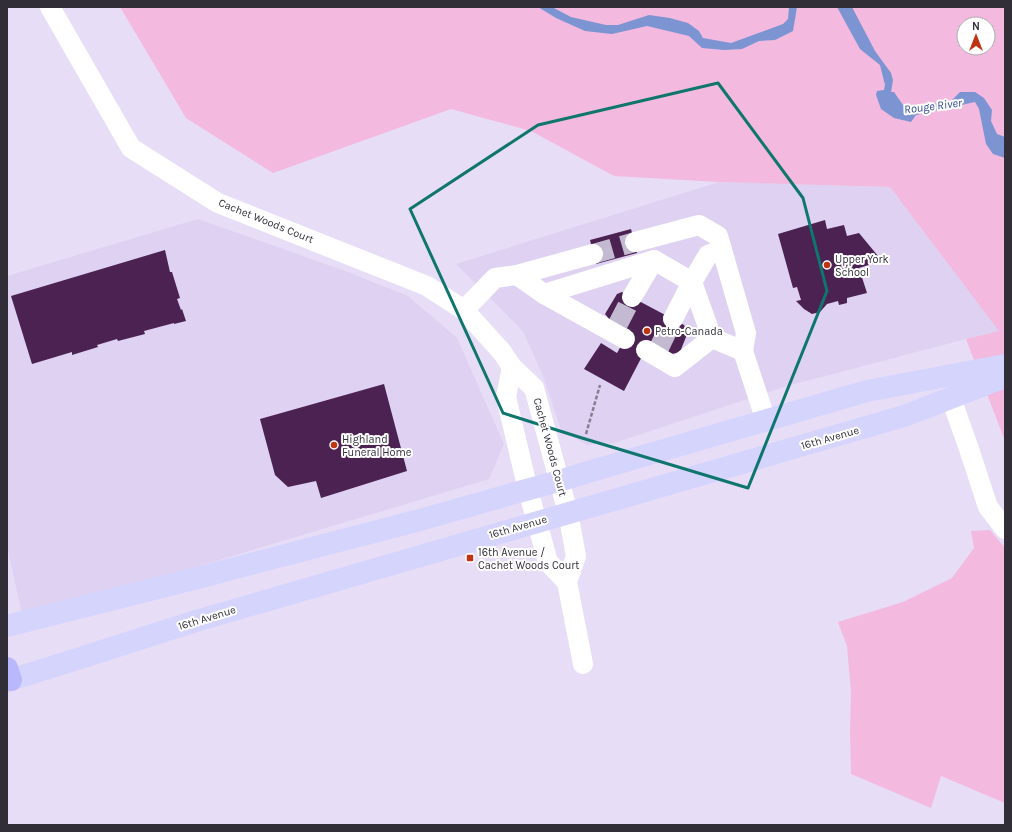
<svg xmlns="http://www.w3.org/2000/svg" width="1012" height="832" font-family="Karla,sans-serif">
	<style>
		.built { fill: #ded1f1 }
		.green { fill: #f3b9df; fill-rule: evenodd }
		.water { fill: #7c95d2 }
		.building { fill: #4b2252 }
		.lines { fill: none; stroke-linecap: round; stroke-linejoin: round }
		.minor-tunnel { stroke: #c3bad1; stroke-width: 20; stroke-dasharray: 20 10; stroke-linecap: butt }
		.path { stroke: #867f91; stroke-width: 2.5; stroke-dasharray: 4 2; stroke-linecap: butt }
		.minor { stroke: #fff; stroke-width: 20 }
		.major { stroke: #d5d4fd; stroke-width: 22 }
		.highway { stroke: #b9b8fc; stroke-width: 22 }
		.marked { fill: none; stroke: #0f766e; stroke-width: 3; stroke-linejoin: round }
		.poi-dot { fill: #bf3513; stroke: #fff; stroke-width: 1.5 }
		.labels { text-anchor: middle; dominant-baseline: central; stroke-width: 4; stroke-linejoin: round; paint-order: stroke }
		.street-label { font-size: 11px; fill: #322e38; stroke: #fff }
		.poi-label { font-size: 11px; fill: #322e38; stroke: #fff; text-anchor: start }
		.water-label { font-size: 12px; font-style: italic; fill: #324b95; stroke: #fff }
	</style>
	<rect width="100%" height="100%" fill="#e7ddf7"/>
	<g class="built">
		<polygon points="719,182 890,187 1000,331 966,339 787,386 614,443 587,445 561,430 543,376 523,331 456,264"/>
		<polygon points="198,219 345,271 408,296 457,338 504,444 489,479 23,619 7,546 7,276"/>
	</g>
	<g class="green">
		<path d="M120,7h885v434l-39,-102 33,-8 -109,-144 -171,-5 -105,-6 -83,-45 -80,-22 -178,64 -87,-55zM964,24h24v24h-24z"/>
		<polygon points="990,530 1005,548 1005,803 941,776 931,808 851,774 850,733 851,692 847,646 838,622 903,602 952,578 974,548 971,531"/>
	</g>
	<g class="water">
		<polygon points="538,7 552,7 571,17 606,25 618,25 649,15 670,18 688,23 699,31 703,38 731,43 783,24 788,19 789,7 797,7 793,31 775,40 759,41 742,49 724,50 702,48 689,36 647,26 612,34 585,31 556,18"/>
		<polygon points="837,7 852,7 875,51 891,73 893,80 891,92 894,92 903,105 913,107 951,101 960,92 975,92 984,98 992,110 991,121 997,134 1005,137 1005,158 993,154 986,144 979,109 975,102 916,115 911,122 894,118 881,109 876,95 877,91 884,90 885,85 880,65 860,49"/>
	</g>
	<g class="building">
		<polygon points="825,220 827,229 844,225 847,236 859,233 878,256 875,263 859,268 867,293 847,298 847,303 839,305 838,301 827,304 820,312 812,314 804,309 796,301 801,300 797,287 793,288 778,234"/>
		<polygon points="631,229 637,253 596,264 590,240"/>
		<polygon points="165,250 170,272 172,272 180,298 177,299 181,310 182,309 186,321 174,324 174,323 144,331 145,334 118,341 117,339 97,345 98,347 72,355 72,352 32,364 11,296"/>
		<polygon points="622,292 684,325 688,332 680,352 672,354 649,343 624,391 584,369 601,343 617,353 630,330 610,320 605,314 617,294"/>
		<polygon points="384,384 407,471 321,498 316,481 288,487 275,475 260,419"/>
	</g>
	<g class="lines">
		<g class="minor-tunnel">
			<polyline points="593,254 635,242"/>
			<polyline points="618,324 632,297"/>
			<polyline points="659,348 673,319"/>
		</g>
		<polyline class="path" points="586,434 600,385"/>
		<g class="minor">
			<polyline points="50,7 131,148 218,203 427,286 464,310 502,352 512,367 534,388 568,513 576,556 567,582 583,664"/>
			<polyline points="635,242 699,225 718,236 746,333 743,351"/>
			<polyline points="517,275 593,254"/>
			<polyline points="544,294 625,339"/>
			<polyline points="632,297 654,260"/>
			<polyline points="464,310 495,278 517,275 544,294 654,260 692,282 712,338 743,351 766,421"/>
			<polyline points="673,319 692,282 708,255 722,250"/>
			<polyline points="646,350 675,367 712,338"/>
			<polyline points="512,367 506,397 528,490 548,562 567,582"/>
			<polyline points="951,398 969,449 988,507 1005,529"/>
		</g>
		<g class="major">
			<polyline points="7,626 201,577 420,520 508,495 559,481 588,472 867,391 1005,365"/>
			<polyline points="7,681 74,660 196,621 904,416 1005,377"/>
		</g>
		<polyline class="highway" points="7,668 11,680"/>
	</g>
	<path class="marked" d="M718,83l85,115 24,93 -79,197 -166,-50 -79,-25 -93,-204 128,-84z"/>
	<g class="poi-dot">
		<circle cx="827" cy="265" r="4"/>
		<circle cx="647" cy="331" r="4"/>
		<circle cx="334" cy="445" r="4"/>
		<rect x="466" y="554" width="8" height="8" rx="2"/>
	</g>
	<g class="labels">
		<g class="street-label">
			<text transform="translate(266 221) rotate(22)">Cachet Woods Court</text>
			<text transform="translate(830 438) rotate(-16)">16th Avenue</text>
			<text transform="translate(550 447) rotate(75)">Cachet Woods Court</text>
			<text transform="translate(518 527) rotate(-16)">16th Avenue</text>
			<text transform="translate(207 618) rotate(-17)">16th Avenue</text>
		</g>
		<g class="poi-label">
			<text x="835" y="259">Upper York<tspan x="835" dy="13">School</tspan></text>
			<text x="655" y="331">Petro-Canada</text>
			<text x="342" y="439">Highland<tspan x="342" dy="13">Funeral Home</tspan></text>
			<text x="478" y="552">16th Avenue /<tspan x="478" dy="13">Cachet Woods Court</tspan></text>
		</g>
		<g class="water-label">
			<text transform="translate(933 106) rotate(-7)">Rouge River</text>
		</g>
	</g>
	<rect width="1012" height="832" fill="none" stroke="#322e38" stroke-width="16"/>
	<g transform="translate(976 36)"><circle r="19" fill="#ffffff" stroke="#adabaf"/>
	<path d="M0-3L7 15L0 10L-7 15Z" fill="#bf3513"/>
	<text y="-6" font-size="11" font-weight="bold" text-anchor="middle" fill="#322e38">N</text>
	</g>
</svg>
